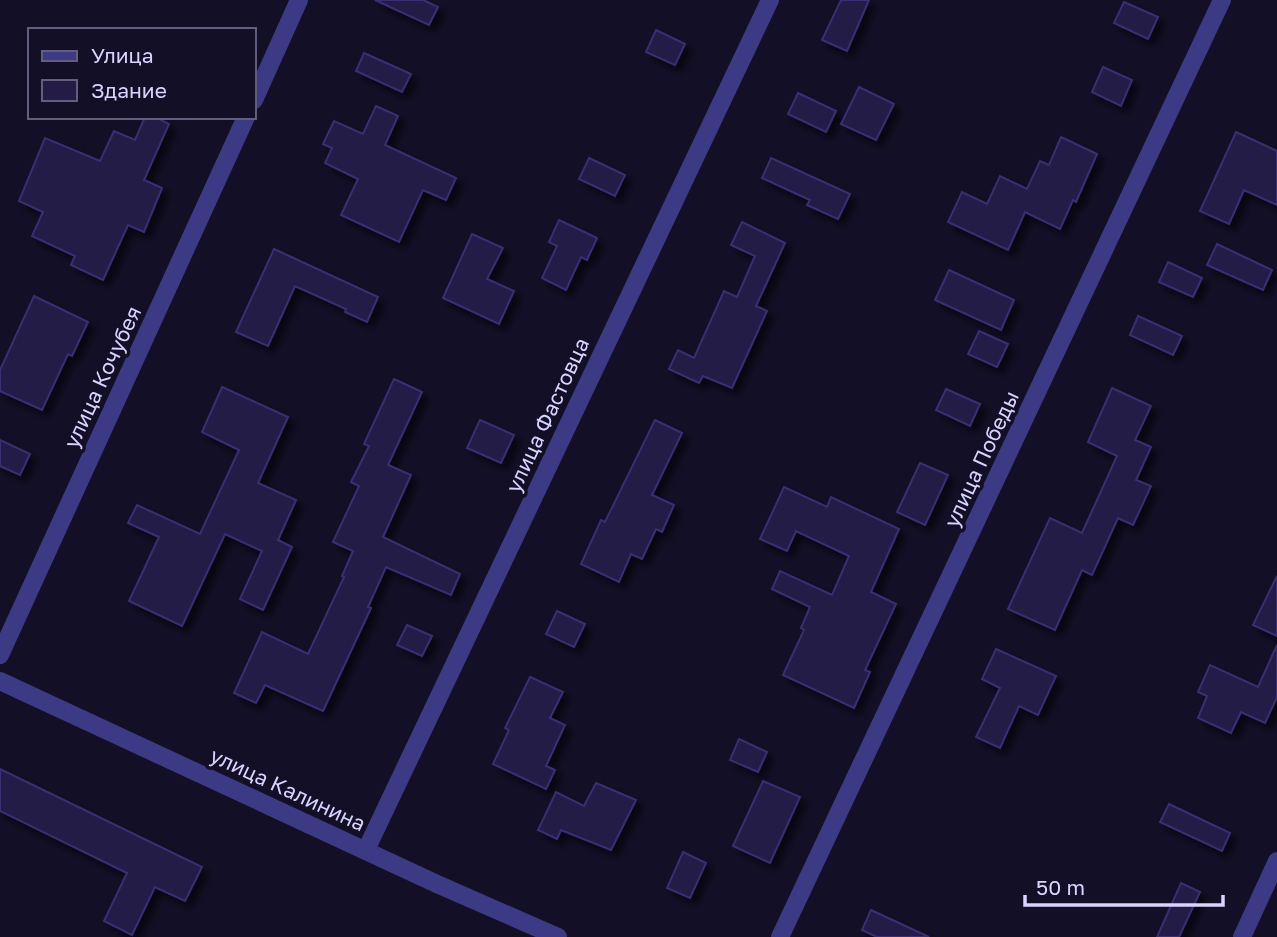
<svg xmlns="http://www.w3.org/2000/svg" width="1277" height="937" font-family="'Golos Text',sans-serif">
	<style>
		.building { fill: #241b47; stroke: #3b2d73; stroke-width: 2; filter: url(#shadow) }
		.lines { fill: none; stroke-linecap: round; stroke-linejoin: round }
		.street { stroke: #3d3a85; stroke-width: 18 }
		.labels { text-anchor: middle; dominant-baseline: central; stroke-width: 7; stroke-linejoin: round; paint-order: stroke }
		.street-label { font-size: 21px; fill: #d9d4ff; stroke: #130f26 }
	</style>
	<defs>
		<filter id="shadow"><feDropShadow dx="6" dy="6" stdDeviation="3.5" flood-color="#0009"/></filter>
	</defs>
	<rect width="100%" height="100%" fill="#130f26"/>
	<g class="building">
		<polygon points="375,0 423,0 438,7 429,25"/>
		<polygon points="841,0 869,0 847,51 822,40"/>
		<polygon points="1124,2 1158,17 1148,39 1114,23"/>
		<polygon points="656,30 685,44 675,65 646,52"/>
		<polygon points="364,53 411,74 402,92 356,71"/>
		<polygon points="1103,67 1132,80 1121,106 1092,92"/>
		<polygon points="859,87 894,104 876,140 841,124"/>
		<polygon points="798,93 836,111 826,132 788,114"/>
		<polygon points="376,106 398,116 385,145 456,178 446,200 423,190 399,242 341,215 358,179 325,163 332,148 323,144 334,121 363,134"/>
		<polygon points="145,117 155,117 169,124 144,180 162,188 144,232 128,225 103,280 71,265 75,256 32,236 43,212 19,201 45,138 100,161 114,131 135,140"/>
		<polygon points="1236,132 1277,151 1277,205 1244,190 1229,224 1200,211"/>
		<polygon points="1061,137 1097,154 1076,202 1073,200 1060,229 1025,212 1008,250 948,222 962,192 987,204 1000,176 1027,189 1040,161 1049,165"/>
		<polygon points="589,158 625,175 615,196 579,179"/>
		<polygon points="771,158 850,194 838,219 807,205 810,200 762,178"/>
		<polygon points="559,220 597,238 587,260 581,257 566,290 542,278 557,246 549,242"/>
		<polygon points="742,222 785,243 756,306 767,311 732,388 703,376 699,383 669,369 678,350 694,358 724,291 737,297 755,256 731,245"/>
		<polygon points="472,234 503,248 487,279 514,291 499,324 443,298"/>
		<polygon points="1217,244 1272,270 1263,290 1207,265"/>
		<polygon points="274,249 378,297 367,322 345,312 346,309 295,286 268,346 236,332"/>
		<polygon points="1168,262 1202,278 1193,297 1159,282"/>
		<polygon points="949,270 1014,300 1001,330 935,300"/>
		<polygon points="34,296 88,322 72,356 68,354 42,410 0,391 0,370"/>
		<polygon points="1138,316 1182,336 1173,355 1130,335"/>
		<polygon points="979,331 1008,344 997,367 968,354"/>
		<polygon points="394,379 422,392 388,465 411,475 383,537 460,574 451,595 386,567 368,607 371,608 323,711 265,685 256,703 234,693 262,632 308,654 344,577 342,576 353,551 333,542 359,486 351,482 369,446 364,444"/>
		<polygon points="222,387 288,417 258,483 296,500 278,540 292,547 263,610 240,599 262,551 225,534 182,626 129,601 159,537 128,523 137,505 200,534 239,450 202,432"/>
		<polygon points="1112,388 1151,406 1135,440 1151,447 1136,480 1151,486 1133,525 1118,518 1092,575 1082,570 1055,630 1008,609 1050,518 1082,533 1117,456 1088,442"/>
		<polygon points="946,389 980,404 970,426 936,410"/>
		<polygon points="480,420 514,435 501,463 467,448"/>
		<polygon points="655,420 682,433 652,495 674,505 662,532 656,529 642,559 631,554 619,582 581,564 601,520 605,522"/>
		<polygon points="0,440 30,454 20,475 0,466"/>
		<polygon points="920,463 948,475 925,525 897,512"/>
		<polygon points="784,487 827,507 831,497 899,529 871,592 896,604 865,670 870,672 854,708 783,675 804,630 801,628 810,607 772,589 780,571 832,595 849,556 796,531 787,551 760,539"/>
		<polygon points="1277,576 1277,636 1253,625"/>
		<polygon points="557,611 585,624 574,647 546,634"/>
		<polygon points="407,625 432,636 422,656 397,645"/>
		<polygon points="1277,645 1277,697 1265,723 1241,712 1231,733 1198,718 1207,696 1198,692 1210,665 1258,687"/>
		<polygon points="996,649 1056,676 1038,715 1019,706 1000,748 976,737 1000,688 982,679"/>
		<polygon points="530,677 563,692 550,718 565,725 546,766 555,770 546,789 493,764 509,730 505,728"/>
		<polygon points="739,739 767,752 758,772 730,760"/>
		<polygon points="0,769 202,867 185,901 155,887 132,935 104,921 127,873 0,811"/>
		<polygon points="763,781 800,797 770,863 733,846"/>
		<polygon points="596,783 636,800 611,850 561,830 557,839 538,830 556,792 584,806"/>
		<polygon points="1169,804 1230,833 1222,851 1160,822"/>
		<polygon points="683,852 706,863 690,898 667,888"/>
		<polygon points="1181,883 1200,892 1179,937 1157,937"/>
		<polygon points="871,910 929,937 877,937 862,930"/>
	</g>
	<g class="lines">
		<g class="street">
			<polyline points="254,100 299,0"/>
			<polyline points="0,655 246,117"/>
			<polyline points="0,681 437,884 558,937"/>
			<polyline points="366,850 770,0"/>
			<polyline points="780,937 1222,0"/>
			<polyline points="1242,937 1277,861"/>
		</g>
	</g>
	<g class="labels">
		<g class="street-label">
			<text transform="translate(102 377) rotate(-65)">улица Кочубея</text>
			<text transform="translate(547 415) rotate(-65)">улица Фастовца</text>
			<text transform="translate(981 459) rotate(-65)">улица Победы</text>
			<text transform="translate(288 789) rotate(25)">улица Калинина</text>
		</g>
	</g>
	<rect x="28" y="28" width="228" height="91" fill="#130f26" stroke="#625e7d" stroke-width="2"/>
	<rect x="42" y="51" width="35" height="10" fill="#3d3a85" stroke="#625e7d" stroke-width="2"/>
	<text x="91" y="63" font-size="21" fill="#d9d4ff">Улица</text>
	<rect x="42" y="80" width="35" height="21" fill="#241b47" stroke="#625e7d" stroke-width="2"/>
	<text x="91" y="98" font-size="21" fill="#d9d4ff">Здание</text>
	<path d="M1025 895v10h198v-10" fill="none" stroke="#d9d4ff" stroke-width="3.5"/>
	<text x="1036" y="895" font-size="21" fill="#d9d4ff" stroke="#130f26" stroke-width="5" paint-order="stroke">50 m</text>
</svg>
